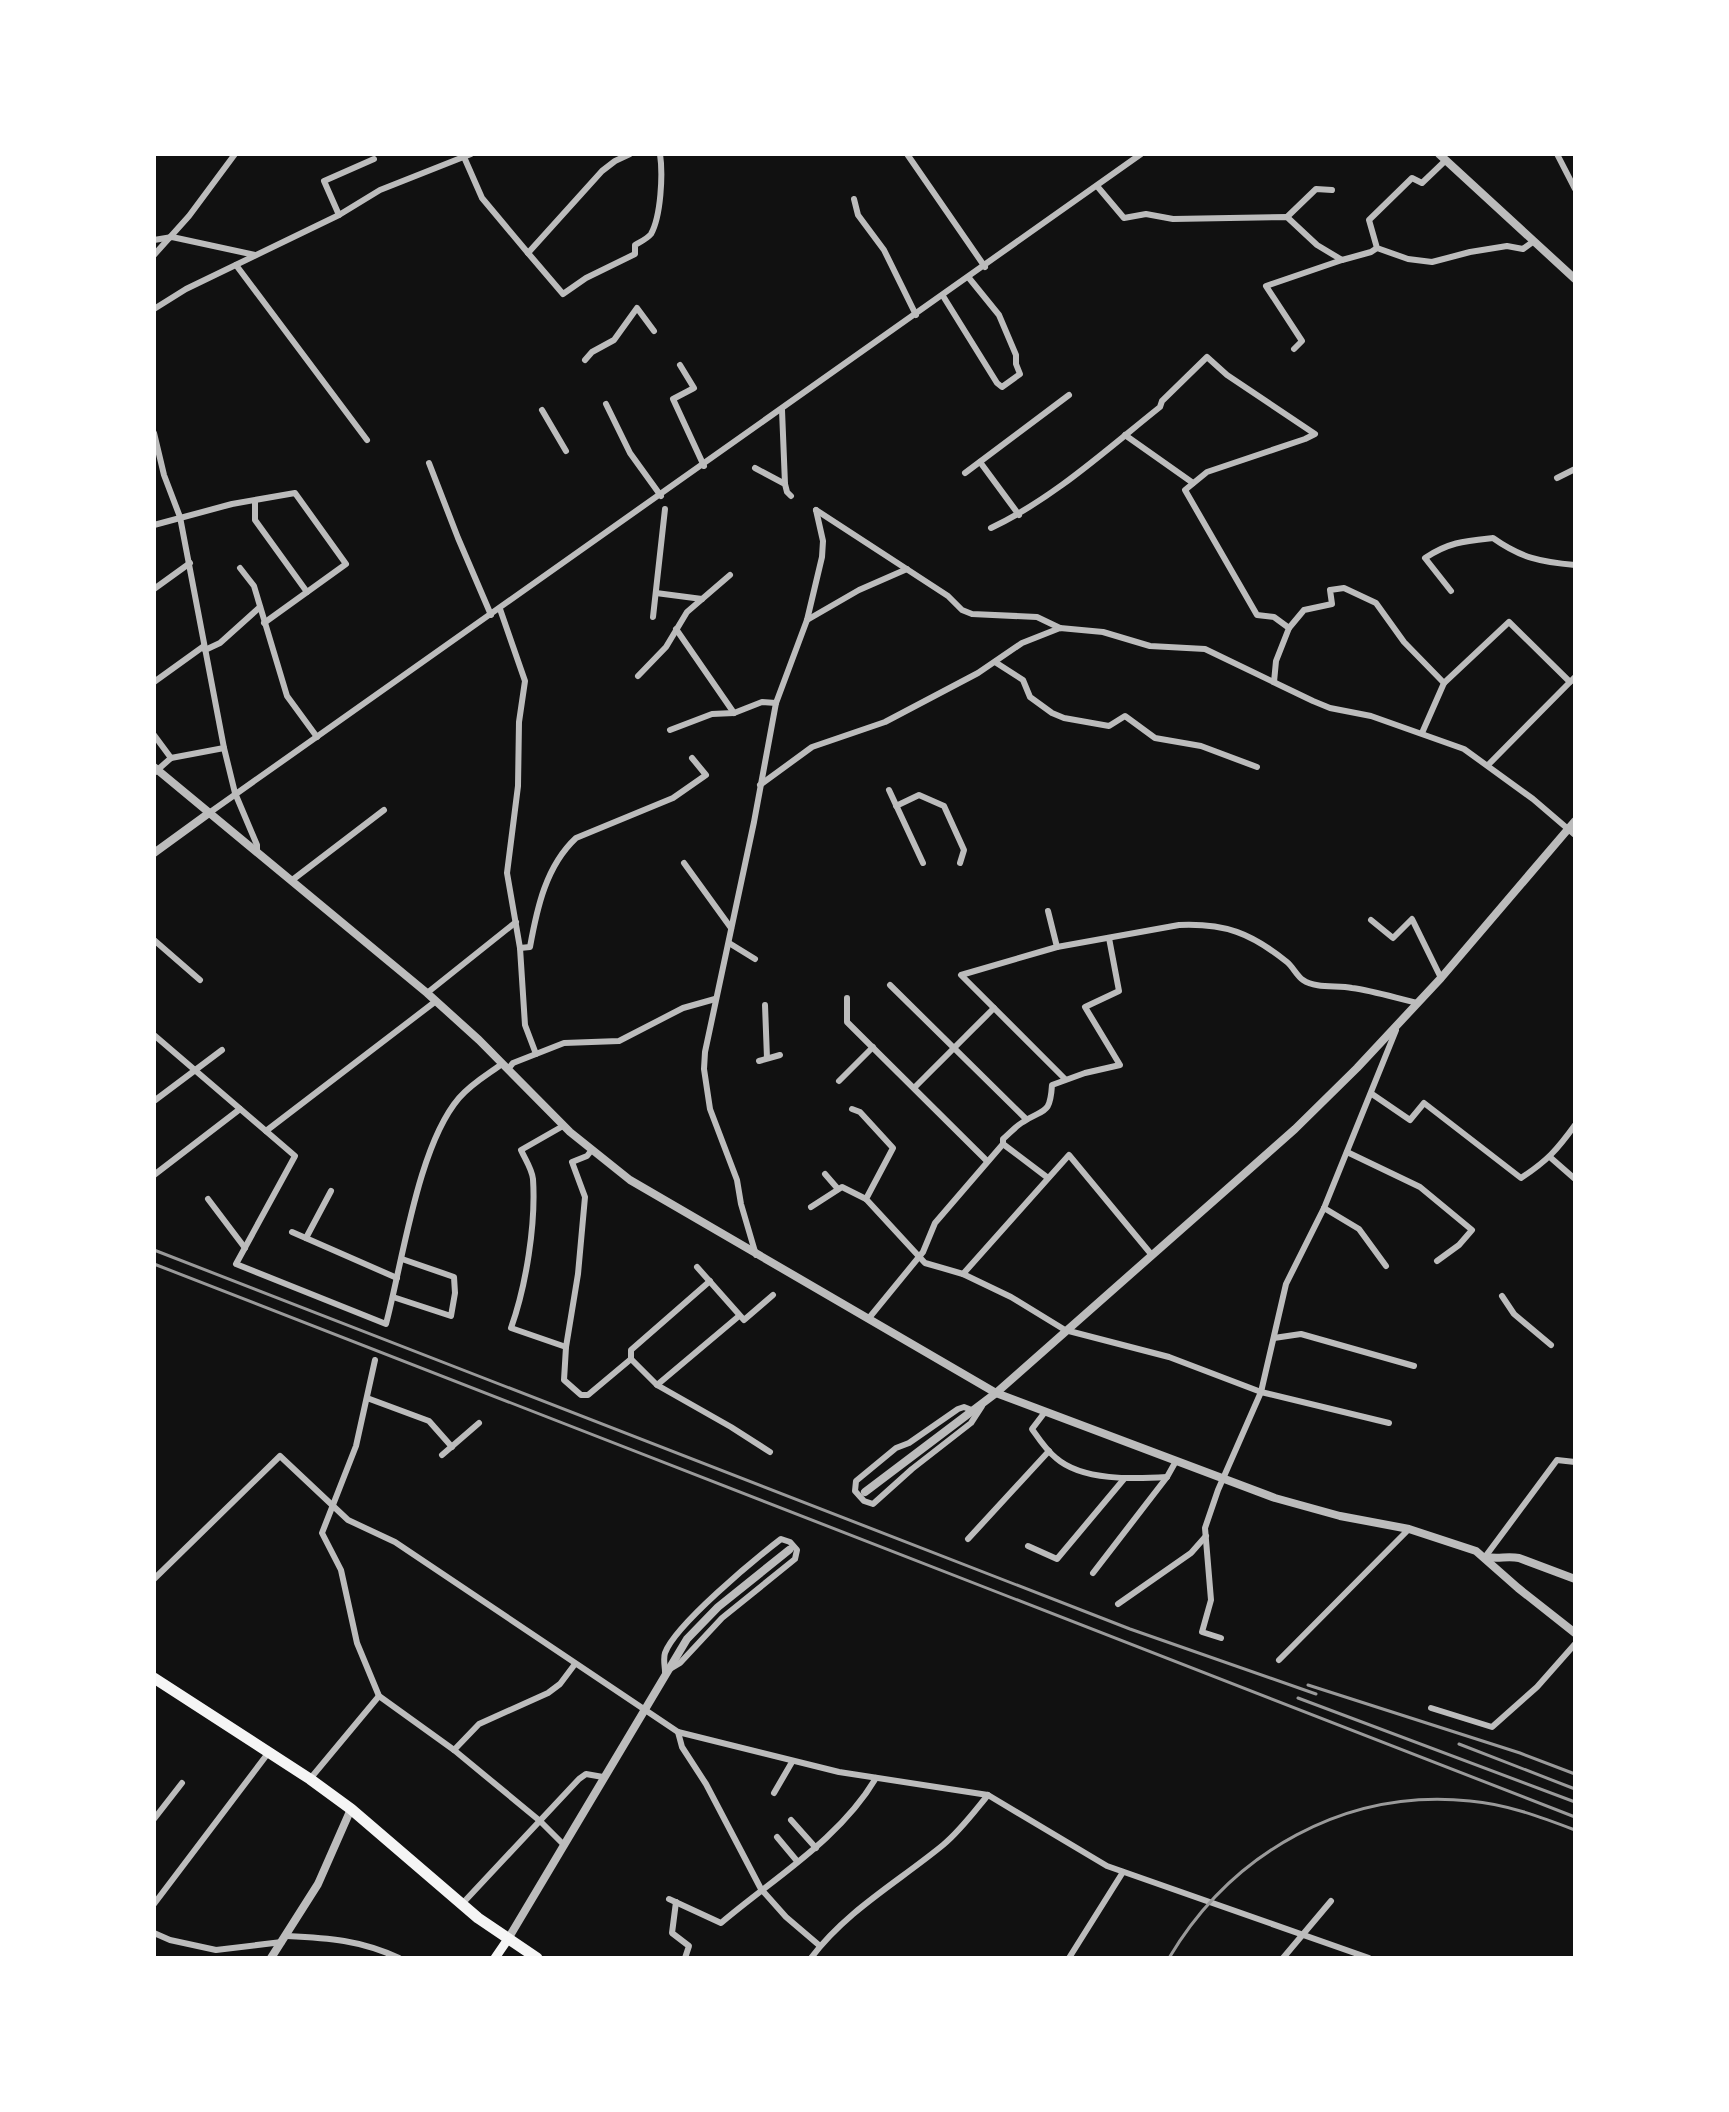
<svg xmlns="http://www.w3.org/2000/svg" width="1729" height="2112" font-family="Cabin,sans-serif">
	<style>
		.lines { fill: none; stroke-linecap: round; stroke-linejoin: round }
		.minor { stroke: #bcbcbc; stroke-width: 6 }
		.tertiary { stroke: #bcbcbc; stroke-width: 8 }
		.secondary { stroke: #f5f5f5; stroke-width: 9 }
		.trunk { stroke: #f5f5f5; stroke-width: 11 }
		.rail { stroke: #9a9a9a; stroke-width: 3 }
	</style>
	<rect width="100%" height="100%" fill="#111"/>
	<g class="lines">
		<g class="minor">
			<polyline points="907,154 985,267"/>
			<polyline points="1557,154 1575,189"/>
			<polyline points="464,157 482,198 528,253 602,171 615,161 630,154"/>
			<polyline points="1446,160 1422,183 1412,178 1369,220 1377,248 1408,259 1432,262 1470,252 1507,246 1523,249 1534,241"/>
			<polyline points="1097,186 1124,218 1146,214 1173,219 1287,217 1317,245 1342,260 1371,252 1377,248"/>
			<polyline points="854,199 858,215 884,250 916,315"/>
			<polyline points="339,215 324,181 374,159"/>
			<polyline points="1287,217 1316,189 1332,190"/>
			<polyline points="154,240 172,237 255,255"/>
			<path d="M528,253l35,41 23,-16 49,-24v-9c5,-3 12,-6 16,-11 10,-18 12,-60 9,-80"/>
			<polyline points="154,255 189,216 235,154"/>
			<polyline points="236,265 367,440"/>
			<polyline points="943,296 997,383 1002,387 1020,374 1016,364 1016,355 999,315 969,278"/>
			<polyline points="154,309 186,289 339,215 380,190 471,154"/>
			<polyline points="1294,349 1302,341 1266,286 1342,260"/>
			<polyline points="585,360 592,352 614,340 637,308 654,331"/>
			<polyline points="680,365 694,388 673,399 704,466"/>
			<polyline points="606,404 630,453 661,496"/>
			<polyline points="542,410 566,451"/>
			<polyline points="782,410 785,484"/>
			<polyline points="154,433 164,475 180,517 224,748 235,793 257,845 257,852"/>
			<polyline points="1125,435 1193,483"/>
			<polyline points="980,462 1019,515"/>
			<polyline points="429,463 458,538 491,615"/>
			<polyline points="755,468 785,484 787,492 791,496"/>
			<polyline points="965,473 1069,395"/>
			<polyline points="1557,478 1575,469"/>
			<polyline points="255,501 255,520 307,592"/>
			<polyline points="816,510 948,596 962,610 972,614 1037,617 1060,628"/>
			<polyline points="154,525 232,504 295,493 346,564 264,623"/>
			<path d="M991,528c63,-30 115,-78 169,-121l2,-6 45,-44 20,18 88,59 -10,5 -98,33 -22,18 72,125 17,2 15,11 -13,33 -2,21"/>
			<polyline points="240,568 254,586 287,696 317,737"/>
			<polyline points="154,589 190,563"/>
			<path d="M1451,591l-26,-33c24,-16 40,-17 68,-20 28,20 48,24 82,27"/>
			<polyline points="656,593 702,599"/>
			<polyline points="500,609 525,681 519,722 518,786 507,873 520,948 525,1025 536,1054"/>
			<polyline points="653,617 665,509"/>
			<polyline points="807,620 859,590 907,569"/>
			<polyline points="1289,628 1304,610 1332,604 1330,590 1344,588 1376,603 1404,642 1444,683"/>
			<polyline points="676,629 734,713"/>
			<polyline points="205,650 220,643 260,607"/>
			<polyline points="995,662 1023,680 1030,697 1052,713 1064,718 1109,726 1125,716 1155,738 1201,746 1257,767"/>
			<polyline points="638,676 666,647 687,612 730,575"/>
			<polyline points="154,682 204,646"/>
			<polyline points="670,730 712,714 734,713 762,702 776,703"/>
			<polyline points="1422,733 1444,683 1509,622 1570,682"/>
			<polyline points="154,735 171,758"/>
			<polyline points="1488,765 1575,677"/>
			<polyline points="154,773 171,758 224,748"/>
			<polyline points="760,785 812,747 885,722 978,673 1022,643 1060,628 1103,632 1150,646 1205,649 1313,701 1330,708 1371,716 1464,749 1533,799 1575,835"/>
			<polyline points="889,790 923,863"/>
			<polyline points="896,806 919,795 944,806 964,850 960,863"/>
			<polyline points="209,813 1141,154"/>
			<polyline points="684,863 731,928"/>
			<polyline points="291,881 384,810"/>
			<polyline points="1048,911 1057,947"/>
			<polyline points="1371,920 1393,938 1412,919 1441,978"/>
			<polyline points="154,940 200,980"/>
			<polyline points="729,943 755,959"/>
			<path d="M520,948l10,-1c7,-39 16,-81 46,-109l97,-40 33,-23 -14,-17"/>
			<polyline points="890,985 1026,1119"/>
			<polyline points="427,993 516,922"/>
			<polyline points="847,998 847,1022 987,1161"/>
			<polyline points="765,1005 767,1058"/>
			<path d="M154,1035l141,121 -59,108 150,60c17,-64 32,-178 73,-226 13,-15 28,-23 43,-34"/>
			<polyline points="759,1061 780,1055"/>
			<polyline points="508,1069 513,1063 564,1043 619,1041 683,1008 715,999"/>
			<path d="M1065,1079l-104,-104 96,-28 122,-22c46,-2 72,8 108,37 6,5 10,14 16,18 13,9 34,5 49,8 22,3 44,10 66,15"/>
			<polyline points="839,1081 873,1047"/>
			<polyline points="914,1088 994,1008"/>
			<path d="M1372,1094l38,26 14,-17 97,75c26,-17 36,-28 54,-53"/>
			<polyline points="154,1101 222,1050"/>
			<polyline points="852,1109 860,1112 893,1148 866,1199 925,1263 963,1274 1011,1297 1065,1330 1169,1357 1261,1392 1389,1423"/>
			<path d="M563,1126l-42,24c4,9 11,19 12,29 3,45 -7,107 -22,149l55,19"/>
			<polyline points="266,1131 436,1001"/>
			<polyline points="1003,1144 1048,1178"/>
			<polyline points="591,1151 587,1156 572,1162 585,1197 578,1274 566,1347 564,1380 581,1395 588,1395 631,1359"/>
			<polyline points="1347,1152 1420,1187 1472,1230 1459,1245 1437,1261"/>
			<polyline points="1551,1158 1575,1179"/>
			<polyline points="825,1174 838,1189"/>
			<polyline points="154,1175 240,1109"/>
			<polyline points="208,1199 245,1248"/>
			<polyline points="811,1207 842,1187 866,1199"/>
			<polyline points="1324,1208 1359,1229 1386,1266"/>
			<polyline points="292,1232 397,1278"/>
			<polyline points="306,1238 331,1191"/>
			<polyline points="756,1255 741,1204 737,1180 710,1109 704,1069 705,1052 754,822 776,703 807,620 822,557 823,541 816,510"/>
			<polyline points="697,1267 744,1320 773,1295"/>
			<polyline points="963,1274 1069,1155 1151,1254"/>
			<polyline points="710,1281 631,1350 631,1359 657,1385 739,1316"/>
			<polyline points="1502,1296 1514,1314 1551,1345"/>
			<polyline points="393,1297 451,1316 455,1293 454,1277 402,1259"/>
			<path d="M869,1318l54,-66 12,-29 68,-79v-5c7,-6 13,-13 20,-17 21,-14 27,-6 29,-37l33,-12 35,-8 -35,-58 34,-16 -10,-53"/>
			<polyline points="1274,1338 1301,1334 1414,1366"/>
			<polyline points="375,1360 356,1446 322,1533 341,1570 357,1643 379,1696 454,1750 540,1821 563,1844"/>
			<polyline points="657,1385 731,1427 770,1452"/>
			<polyline points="367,1398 429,1421 452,1447"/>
			<polyline points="974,1411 964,1407 958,1409 909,1443 896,1448 856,1481 855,1491 864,1501 873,1504 912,1469 971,1423 982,1406"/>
			<path d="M1045,1412l-13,17c7,10 14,21 24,29 26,23 78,21 111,19"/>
			<polyline points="442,1455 479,1423"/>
			<path d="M781,1539l9,3 7,8 -2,9 -73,59 -42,45 -15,9c0,-6 -2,-13 0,-19 10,-28 90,-94 116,-114z"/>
			<polyline points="968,1539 1049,1451"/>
			<polyline points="1028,1546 1057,1559 1124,1479"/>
			<polyline points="1485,1557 1557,1460 1575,1462"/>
			<polyline points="1093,1573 1167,1477 1176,1461"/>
			<polyline points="154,1579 280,1456 348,1520 395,1542 678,1732 839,1772 988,1795 1107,1866 1369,1958"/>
			<polyline points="1118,1604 1191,1553 1206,1536"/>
			<polyline points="1221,1638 1202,1632 1211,1600 1205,1528 1218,1490 1261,1392 1286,1284 1324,1208 1396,1030"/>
			<polyline points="1279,1660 1409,1529"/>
			<polyline points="1431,1708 1492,1727 1537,1687 1575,1644"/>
			<polyline points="678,1732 682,1747 706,1784 761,1889 786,1917 820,1946"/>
			<polyline points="454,1750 479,1724 548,1693 560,1684 575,1664"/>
			<polyline points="310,1779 379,1696"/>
			<polyline points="774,1793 792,1762"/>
			<polyline points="154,1819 182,1783"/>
			<polyline points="791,1820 816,1848"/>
			<polyline points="777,1837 797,1861"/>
			<path d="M669,1899l52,24c54,-46 118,-83 155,-145"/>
			<polyline points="676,1902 672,1933 689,1946 685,1958"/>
			<polyline points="154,1904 269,1752"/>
			<polyline points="462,1904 579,1779 586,1774 603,1777"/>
			<polyline points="154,1933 170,1940 216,1950 282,1942"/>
			<path d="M287,1936c42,2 73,4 112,22"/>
			<path d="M811,1958c35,-47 87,-76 132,-113 17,-14 31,-33 45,-50"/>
			<polyline points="1069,1958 1123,1872"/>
			<polyline points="1283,1958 1331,1901"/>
		</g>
		<g class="tertiary">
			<polyline points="1439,154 1575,279"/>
			<polyline points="154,767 427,993 479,1040 570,1132 630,1180 996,1393 1275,1498 1340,1516 1409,1529 1476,1551 1518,1588 1575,1633"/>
			<polyline points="154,853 209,813"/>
			<polyline points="865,1492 996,1393 1295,1129 1357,1068 1441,978 1575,821"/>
			<path d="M1486,1557c12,2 22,-1 33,1l56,21"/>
			<polyline points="508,1939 687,1639 718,1607 789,1550"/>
			<polyline points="271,1958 318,1884 351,1809"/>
		</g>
		<polyline class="secondary" points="495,1958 508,1939"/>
		<polyline class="trunk" points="154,1678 310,1779 351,1809 478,1918 537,1958"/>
		<g class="rail">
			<polyline points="154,1250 1130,1629 1316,1694"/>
			<polyline points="154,1264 1575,1817"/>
			<polyline points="1308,1685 1520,1753 1575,1774"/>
			<polyline points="1298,1698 1575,1802"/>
			<polyline points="1459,1744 1575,1789"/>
			<path d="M1169,1958c63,-106 177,-170 301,-157 36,3 71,16 105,29"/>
		</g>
	</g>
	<rect width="1729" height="2112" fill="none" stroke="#ffffff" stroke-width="312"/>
</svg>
